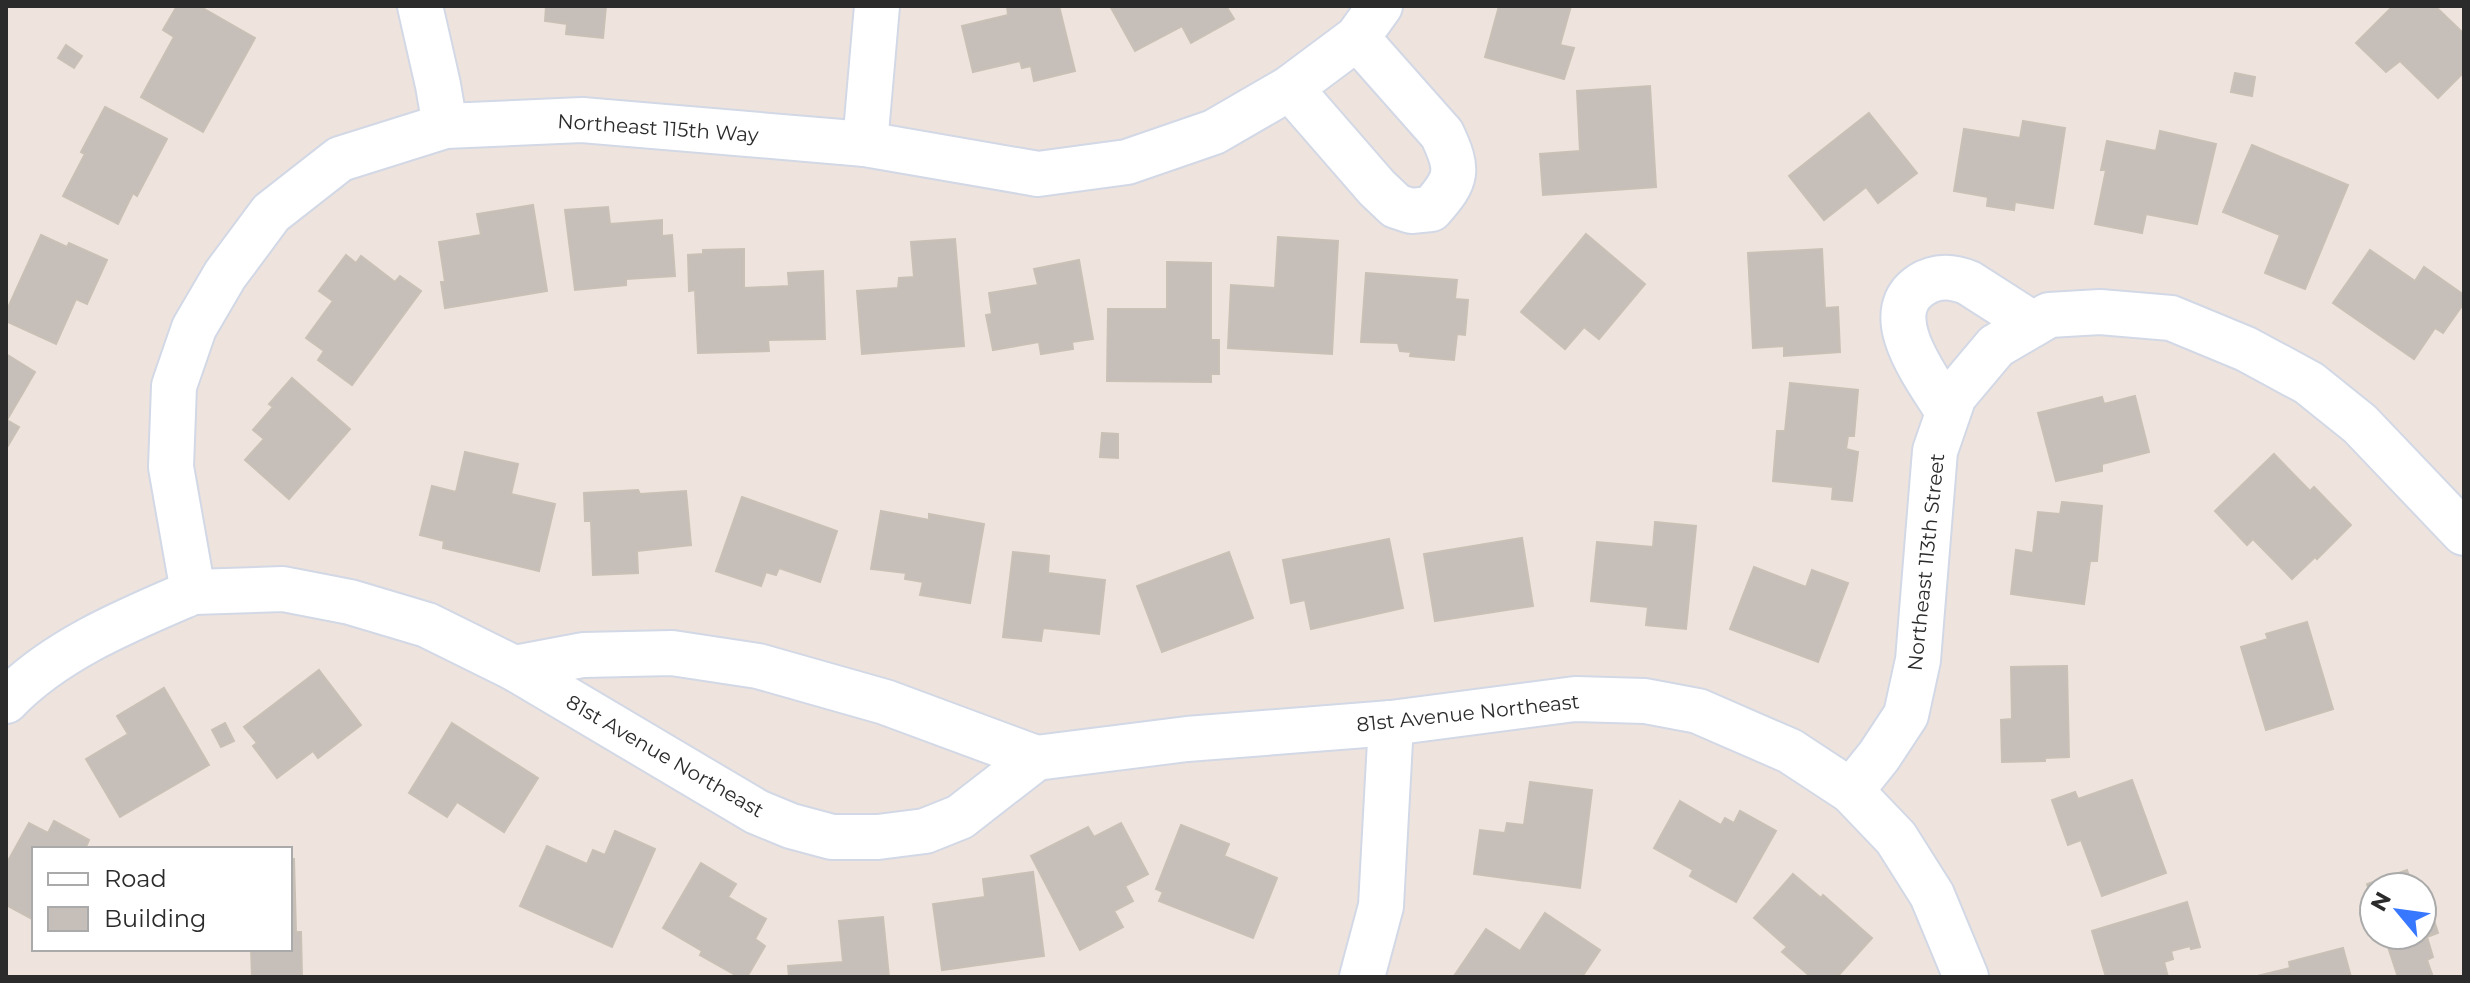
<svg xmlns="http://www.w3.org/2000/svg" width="2470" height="983" font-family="Montserrat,sans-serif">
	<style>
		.building { fill: #c6beb9; stroke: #c9c0b6; stroke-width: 2 }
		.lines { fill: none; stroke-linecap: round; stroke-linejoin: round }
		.street-casing { stroke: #d2d8e5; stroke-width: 48 }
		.street { stroke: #fff; stroke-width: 44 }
		.labels { text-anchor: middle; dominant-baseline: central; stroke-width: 7; stroke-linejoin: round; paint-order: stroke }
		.street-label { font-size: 20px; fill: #2b2b2b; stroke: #fff }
	</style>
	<rect width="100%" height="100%" fill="#eee4dd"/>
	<g class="building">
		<polygon points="177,6 199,6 255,38 203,132 141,97 174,37 163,30"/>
		<polygon points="546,6 606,6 603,38 566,34 567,24 545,21"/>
		<polygon points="1007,6 1059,6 1075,71 1034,81 1031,66 1022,68 1020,61 973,72 962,26 1008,15"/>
		<polygon points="1110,6 1226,6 1234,19 1191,43 1182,26 1135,51"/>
		<polygon points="1499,6 1571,6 1560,45 1574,48 1564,79 1485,57"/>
		<polygon points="2393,6 2435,6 2464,34 2464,72 2438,98 2400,61 2386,72 2356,43"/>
		<polygon points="66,45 82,56 74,68 58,58"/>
		<polygon points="2235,73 2255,77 2252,96 2231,92"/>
		<polygon points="1650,86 1656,187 1543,195 1540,154 1580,151 1577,91"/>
		<polygon points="105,107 167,139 137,196 133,193 118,224 63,196 85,154 81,152"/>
		<polygon points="1869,113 1917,173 1878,203 1866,187 1824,220 1789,176"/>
		<polygon points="2023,121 2065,128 2053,208 2015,202 2014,210 1987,206 1988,197 1954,191 1964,129 2020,138"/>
		<polygon points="2160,131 2216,144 2197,224 2146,214 2142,233 2095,224 2106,170 2101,170 2107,141 2156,151"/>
		<polygon points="2252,145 2348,185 2305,289 2265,273 2280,235 2223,212"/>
		<polygon points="533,205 547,291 445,308 441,282 445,282 439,242 481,235 477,214"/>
		<polygon points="608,207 610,224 662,220 662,236 672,235 675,276 626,279 626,285 575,290 565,210"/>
		<polygon points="1586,234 1645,284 1599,339 1584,327 1565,349 1521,312"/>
		<polygon points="41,235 67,247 69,243 107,260 87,304 76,299 56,344 6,321 6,312"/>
		<polygon points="1278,237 1338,241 1332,354 1228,348 1231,285 1275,288"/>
		<polygon points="955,239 964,346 862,354 857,291 898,288 899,278 914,277 911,242"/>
		<polygon points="744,249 744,288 789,286 788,273 823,271 825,339 768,340 769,351 698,353 695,290 689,291 688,255 703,254 703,250"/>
		<polygon points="1822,249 1825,308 1838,307 1840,352 1784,356 1784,346 1753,348 1748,253"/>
		<polygon points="2370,250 2415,281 2424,267 2464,295 2464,303 2443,333 2435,328 2414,359 2333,303"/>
		<polygon points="346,255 356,263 361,256 395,282 400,276 421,291 352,385 318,360 324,351 306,338 333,301 319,291"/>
		<polygon points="1079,260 1093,339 1072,342 1073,349 1041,354 1039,342 993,350 986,315 992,314 989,293 1038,285 1034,269"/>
		<polygon points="1167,262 1211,263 1211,340 1219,340 1219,374 1211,374 1211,382 1107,381 1108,309 1167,309"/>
		<polygon points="1366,273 1457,280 1455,299 1468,300 1465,335 1457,334 1454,360 1410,356 1411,352 1400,351 1398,343 1361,342"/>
		<polygon points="6,354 35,372 7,420 19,427 6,449"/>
		<polygon points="292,378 350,429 289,499 245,460 264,439 253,430 273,407 269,404"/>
		<polygon points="1790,383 1858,390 1854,436 1848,436 1846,449 1858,452 1852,501 1832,499 1833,487 1773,481 1777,431 1785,431"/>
		<polygon points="2135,396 2149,452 2102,464 2102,471 2056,481 2038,413 2102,397 2104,404"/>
		<polygon points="1102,433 1118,434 1118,458 1100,457"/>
		<polygon points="465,452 518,464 511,494 555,504 539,571 443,548 444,541 420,535 432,486 456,492"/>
		<polygon points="2274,454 2310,491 2314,487 2351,525 2317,559 2315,557 2292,579 2253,539 2247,545 2215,511"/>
		<polygon points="638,490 640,494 686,491 691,545 637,551 638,573 593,575 591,521 585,521 584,493"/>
		<polygon points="742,497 837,531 820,582 779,568 776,575 766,572 761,586 716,571"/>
		<polygon points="2062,502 2102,506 2097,561 2090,561 2084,604 2011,594 2016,550 2033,553 2038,512 2060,514"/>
		<polygon points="881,511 929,520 929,514 984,524 970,603 920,595 923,582 905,579 906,573 871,569"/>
		<polygon points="1655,522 1696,526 1686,629 1646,625 1648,607 1591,601 1597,542 1653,547"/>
		<polygon points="1522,538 1533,606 1435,621 1424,554"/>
		<polygon points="1389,539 1403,608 1311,629 1305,600 1291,603 1283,560"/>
		<polygon points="1013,552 1049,556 1048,573 1105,580 1099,634 1043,628 1041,641 1003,637"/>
		<polygon points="1229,552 1253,618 1162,652 1137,586"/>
		<polygon points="1754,567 1806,587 1812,570 1848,583 1818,662 1730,629"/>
		<polygon points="2307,622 2333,709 2266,730 2241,647 2268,639 2266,634"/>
		<polygon points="2067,666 2069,757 2045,758 2045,761 2002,762 2001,720 2012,719 2011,667"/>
		<polygon points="319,670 361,725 318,758 313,751 277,778 253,746 257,743 244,727"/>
		<polygon points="164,688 209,765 120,817 86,759 128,734 117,716"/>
		<polygon points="225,723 234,741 221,747 212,730"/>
		<polygon points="452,723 538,778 504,832 457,802 447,817 409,793"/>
		<polygon points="2132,780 2166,873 2102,896 2081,840 2068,845 2052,800 2075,792 2078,799"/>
		<polygon points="1530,782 1592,790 1580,888 1474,874 1480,830 1505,833 1507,823 1524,825"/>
		<polygon points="1680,801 1721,825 1725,818 1734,823 1740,811 1776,831 1736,902 1690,876 1693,870 1654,848"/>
		<polygon points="54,821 89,840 85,849 34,849 34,920 6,905 6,860 8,861 29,823 48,833"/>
		<polygon points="1121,823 1148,874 1125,886 1133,901 1114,911 1123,927 1080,950 1031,856 1088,827 1094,837"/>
		<polygon points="1181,825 1229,844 1224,856 1277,878 1253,938 1159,901 1163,892 1156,889"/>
		<polygon points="615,831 655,849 612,947 520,906 547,846 587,864 593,850 605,855"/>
		<polygon points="290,859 294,859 296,932 301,932 302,977 252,977 251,949 290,949"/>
		<polygon points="701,863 736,884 728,897 766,919 755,939 765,946 747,977 739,977 700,955 702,951 663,928"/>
		<polygon points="2407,870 2413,887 2374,887 2374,906 2367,884"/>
		<polygon points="1033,872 1044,956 942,970 933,904 985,897 983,879"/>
		<polygon points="1793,874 1821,898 1823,895 1872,938 1837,977 1811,977 1782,952 1787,947 1754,918"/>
		<polygon points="2187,902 2200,947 2191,949 2190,946 2171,951 2173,959 2164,962 2168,977 2106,977 2092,931"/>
		<polygon points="2428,902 2438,933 2427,937 2433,957 2427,960 2433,977 2398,977 2384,935 2422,935 2422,904"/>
		<polygon points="1545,913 1600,950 1582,977 1454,976 1486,929 1520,951"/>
		<polygon points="883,917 889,977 789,977 788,966 843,962 839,921"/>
		<polygon points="2343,948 2351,977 2253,977 2290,968 2289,962"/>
	</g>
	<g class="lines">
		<g class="street-casing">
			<g id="street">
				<polyline points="420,6 438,85 445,126"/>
				<path d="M1290,88l87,100 19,18 15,5 20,-2c27,-30 28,-39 11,-75l-85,-96"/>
				<polyline points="865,144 877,6"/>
				<path d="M1948,412c-19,-32 -72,-97 -27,-127 16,-10 31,-9 48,-2l64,41"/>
				<polyline points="193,592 283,589 350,602 427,625 514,668 757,812 791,826 832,837 878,837 925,831 960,817 1036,758"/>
				<polyline points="514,668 583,655 672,653 758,666 885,702 1036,758 1187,739 1391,723 1575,699 1645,701 1698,711 1790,751 1851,791 1896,838 1932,895 1966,977"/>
				<path d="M6,701c50,-52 122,-81 187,-109l-22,-125 3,-81 20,-58 31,-53 46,-62 69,-54 105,-33 137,-6 283,24 173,30 89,-12 87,-30 76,-44 67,-50 23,-32"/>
				<polyline points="1851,791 1879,756 1906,715 1918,660 1935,451 1954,396 1996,346 2049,315 2100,312 2171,318 2246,349 2309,383 2360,424 2464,533"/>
				<polyline points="1362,977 1381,906 1391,723"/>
			</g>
		</g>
		<use href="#street" class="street"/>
	</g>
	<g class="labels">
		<g class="street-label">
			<text transform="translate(658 128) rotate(4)">Northeast 115th Way</text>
			<text transform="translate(1926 562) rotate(-84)">Northeast 113th Street</text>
			<text transform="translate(1468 713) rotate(-6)">81st Avenue Northeast</text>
			<text transform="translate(665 756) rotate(30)">81st Avenue Northeast</text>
		</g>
	</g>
	<rect width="2470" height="983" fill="none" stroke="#2b2b2b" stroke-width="16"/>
	<rect x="32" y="847" width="260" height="104" fill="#ffffff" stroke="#aaaaaa" stroke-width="2"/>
	<rect x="48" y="873" width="40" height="12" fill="#ffffff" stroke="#aaaaaa" stroke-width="2"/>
	<text x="104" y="887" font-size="24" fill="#2b2b2b">Road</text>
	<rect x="48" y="907" width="40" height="24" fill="#c6beb9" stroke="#aaaaaa" stroke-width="2"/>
	<text x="104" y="927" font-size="24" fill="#2b2b2b">Building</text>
	<g transform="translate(2398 911) rotate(299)"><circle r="38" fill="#ffffff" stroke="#aaaaaa" stroke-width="2"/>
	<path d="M0-6L14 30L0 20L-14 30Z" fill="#3877ff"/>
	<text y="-12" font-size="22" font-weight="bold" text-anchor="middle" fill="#2b2b2b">N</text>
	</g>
</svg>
